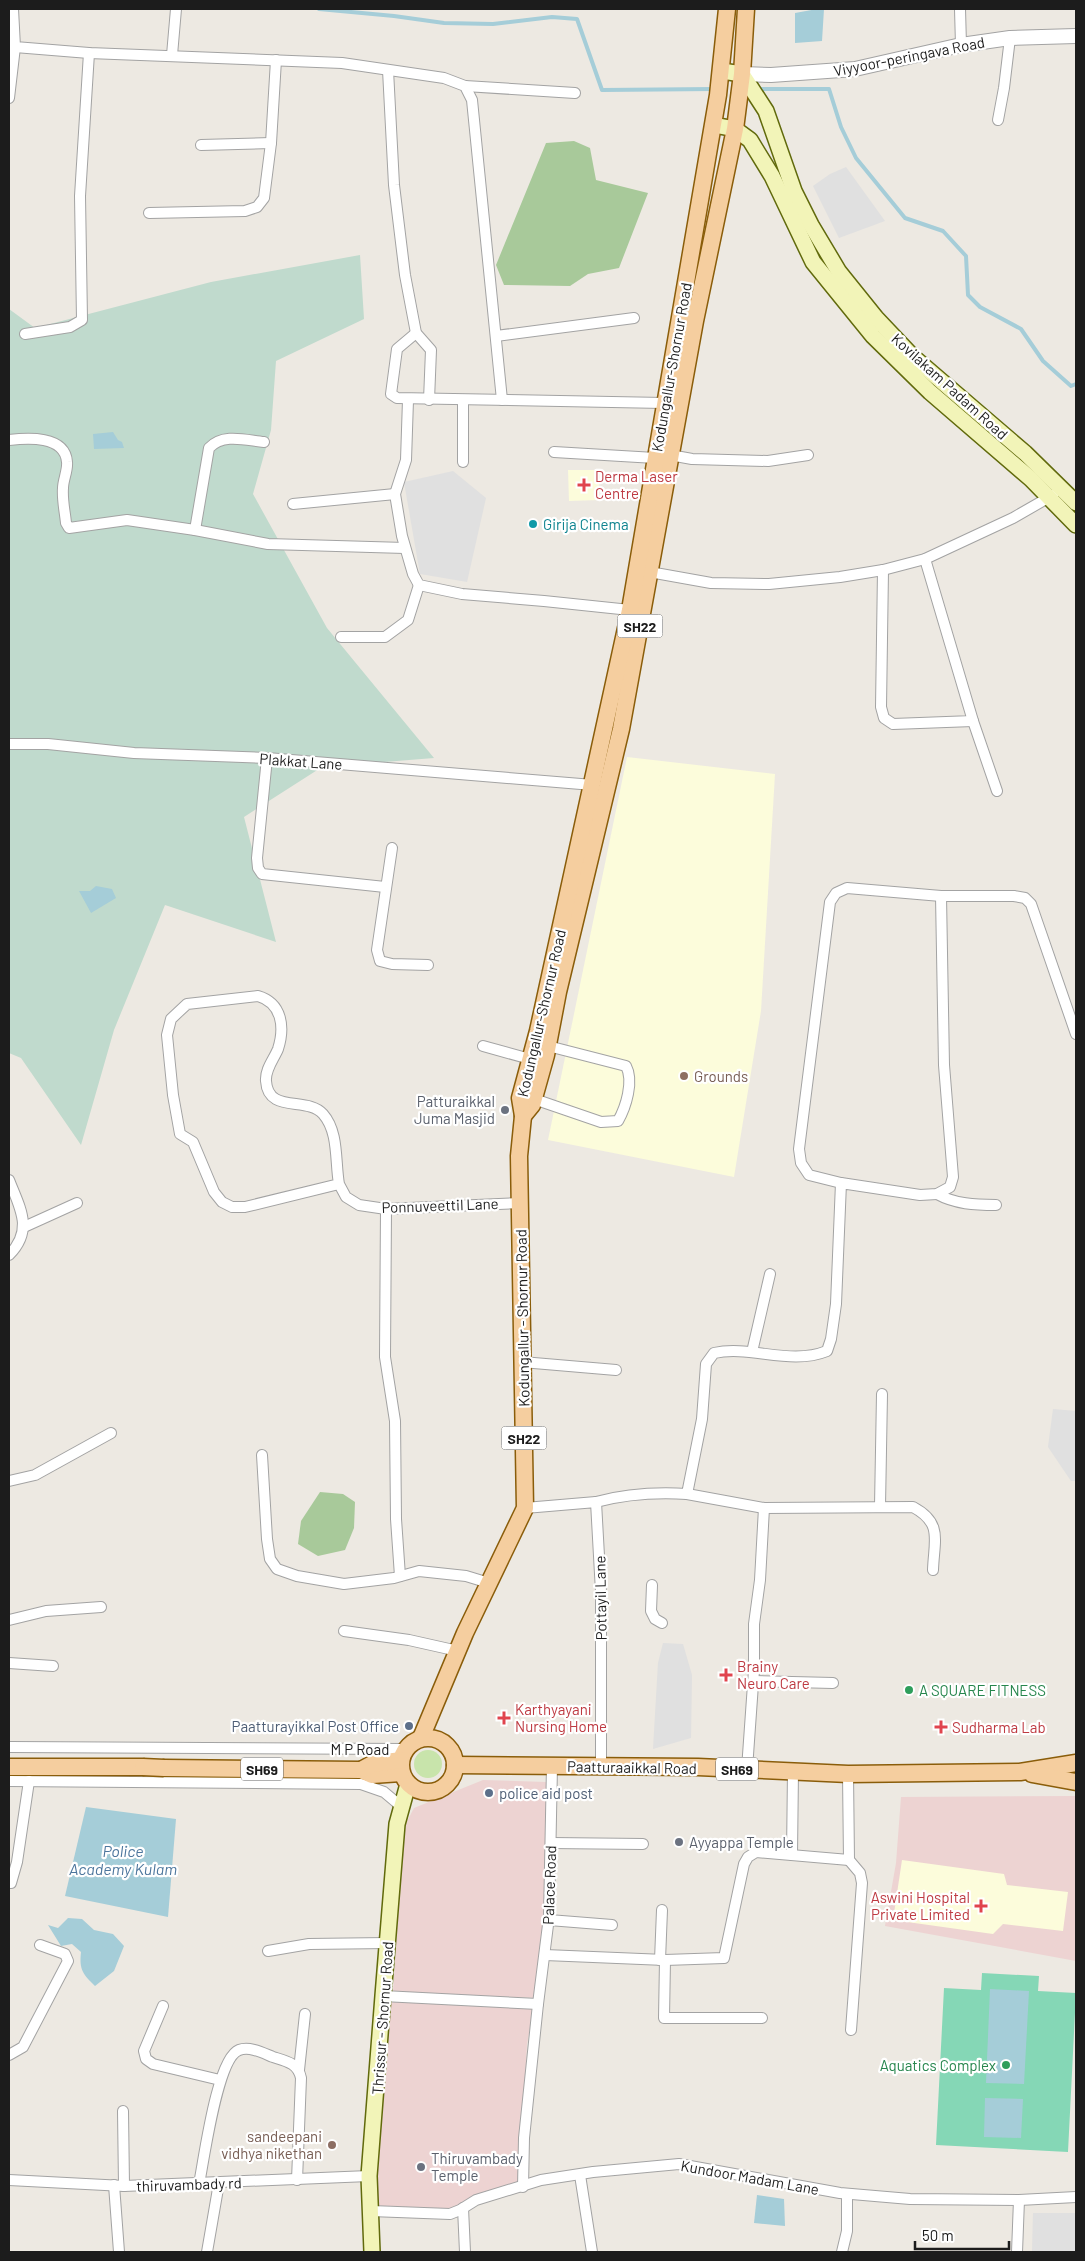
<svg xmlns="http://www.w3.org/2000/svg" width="1085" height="2261" font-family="Barlow,sans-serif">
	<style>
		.commercial { fill: #edd3d2 }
		.education { fill: #fcfcdb }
		.grass { fill: #c8e4ab }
		.forest { fill: #a8c99a }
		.wetland { fill: #c0dacd }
		.pitch { fill: #85d7b6 }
		.parking { fill: #e0e0e0 }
		.water { fill: #a5cdd8 }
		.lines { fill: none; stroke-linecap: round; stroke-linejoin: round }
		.stream { stroke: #a5cdd8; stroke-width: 4 }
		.minor-casing { stroke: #a3a3a3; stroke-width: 12 }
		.tertiary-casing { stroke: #a3a3a3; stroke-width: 16 }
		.secondary-casing { stroke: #616a0c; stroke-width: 18 }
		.primary-casing { stroke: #8a5d0a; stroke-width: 19 }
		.minor { stroke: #fff; stroke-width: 10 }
		.tertiary { stroke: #fff; stroke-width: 14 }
		.secondary { stroke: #f2f4b8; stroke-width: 15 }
		.primary { stroke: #f5ce9f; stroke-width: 16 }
		.primary-bridge-casing { stroke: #8a5d0a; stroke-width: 19; stroke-linecap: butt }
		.primary-bridge { stroke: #f5ce9f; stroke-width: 16 }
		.health-dot { fill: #e0444e; stroke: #fff; stroke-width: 2 }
		.culture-dot { fill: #0f9aa8; stroke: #fff; stroke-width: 2 }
		.education-dot { fill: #8d6e63; stroke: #fff; stroke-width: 2 }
		.worship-dot { fill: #6b7280; stroke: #fff; stroke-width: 2 }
		.leisure-dot { fill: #2e9e5b; stroke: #fff; stroke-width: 2 }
		.service-dot { fill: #5c6f8a; stroke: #fff; stroke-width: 2 }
		.labels { text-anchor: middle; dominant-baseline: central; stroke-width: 4.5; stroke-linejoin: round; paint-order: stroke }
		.shield { fill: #fff; stroke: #606060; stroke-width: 1 }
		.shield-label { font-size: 14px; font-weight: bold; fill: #1c1c1c }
		.street-label { font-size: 15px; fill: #1c1c1c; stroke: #fff }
		.health-label { font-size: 15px; fill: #be3a42; stroke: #fff; text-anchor: start }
		.culture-label { font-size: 15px; fill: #0d838f; stroke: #fff; text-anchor: start }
		.education-label { font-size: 15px; fill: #785e54; stroke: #fff; text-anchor: start }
		.worship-label { font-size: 15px; fill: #5b616d; stroke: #fff; text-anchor: start }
		.leisure-label { font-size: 15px; fill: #27864d; stroke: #fff; text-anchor: start }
		.service-label { font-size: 15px; fill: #4e5e75; stroke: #fff; text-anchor: end }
		.water-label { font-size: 16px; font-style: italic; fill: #4d769d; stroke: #fff }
	</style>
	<rect width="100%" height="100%" fill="#ede9e2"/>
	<g class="commercial">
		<polygon points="483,1780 546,1782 546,1915 537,1998 393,1992 404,1827 414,1808"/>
		<polygon points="1076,1796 1076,1961 885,1926 896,1863 901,1797"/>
		<polygon points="431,2000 534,2008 527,2044 520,2183 449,2209 378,2208 373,2199 388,2002"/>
	</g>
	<g class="education">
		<polygon points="568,470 599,470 599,500 569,501"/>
		<polygon points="627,757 775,774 761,1011 734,1177 548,1140"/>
		<polygon points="902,1860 1004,1874 1007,1885 1068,1892 1063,1931 1003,1924 993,1934 893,1920"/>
	</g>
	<circle class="grass" cx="428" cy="1764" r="14"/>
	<g class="forest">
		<polygon points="574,141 590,148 596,180 648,193 619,268 588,274 570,286 504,285 496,265 546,143"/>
		<polygon points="320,1492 343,1494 355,1502 354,1528 345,1550 318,1556 298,1544 301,1521"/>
	</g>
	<polygon class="wetland" points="360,255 364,319 276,361 271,430 253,494 327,628 434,758 322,767 244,817 276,942 165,905 114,1030 81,1145 21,1058 9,1053 9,309 35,328 211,282"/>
	<polygon class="pitch" points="982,1973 1039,1976 1038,1991 1076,1993 1068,2152 936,2145 944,1988 981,1990"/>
	<g class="parking">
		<polygon points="846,167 885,221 839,238 813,186 830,174"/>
		<polygon points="453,471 486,498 467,582 420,574 404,482"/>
		<polygon points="1053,1409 1076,1411 1076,1481 1071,1481 1048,1447"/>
		<polygon points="663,1643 683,1644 692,1675 691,1738 653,1749 658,1663"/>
		<polygon points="1033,2213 1076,2213 1076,2252 1032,2252"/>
	</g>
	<g class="water">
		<polygon points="817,9 824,9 822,41 795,43 795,13"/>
		<polygon points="113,432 118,440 122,442 124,448 94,449 93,434"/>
		<polygon points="96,886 112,889 116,898 91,913 79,891 90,891"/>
		<polygon points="86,1807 176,1819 168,1917 65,1896"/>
		<path d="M68,1918l14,1 12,11 19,4 11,12 -10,25 -19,15c-12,-12 -16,-16 -14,-34l-9,-8 -11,2 -13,-21 10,3z"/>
		<polygon points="990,1989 1029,1991 1024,2084 986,2083"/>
		<polygon points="985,2098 1023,2099 1021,2138 984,2137"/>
		<polygon points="757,2195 784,2199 785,2226 754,2223"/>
	</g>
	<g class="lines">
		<g class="stream">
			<polyline points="319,9 394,16 444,23 493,24 552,17 577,19 602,90 714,89"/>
			<polyline points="756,89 829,89 841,127 856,158 905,218 943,231 966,256 968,295 980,307 1021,329 1043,361 1071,386 1076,384"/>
		</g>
		<g class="minor-casing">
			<g id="minor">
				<polyline points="13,9 15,47 89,53 342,63 444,78 465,86 472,100 502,400"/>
				<polyline points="960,9 961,45"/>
				<polyline points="172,55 176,9"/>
				<polyline points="388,70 394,185 405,275 416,333 431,350 429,400"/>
				<polyline points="465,86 575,93"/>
				<polyline points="9,98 15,47"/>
				<polyline points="998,120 1004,88 1010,38"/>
				<polyline points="201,145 271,143"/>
				<polyline points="149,213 245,211 257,207 264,198 271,143 276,60"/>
				<polyline points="416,333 397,349 391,394 397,398 664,403"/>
				<polyline points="25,334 70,327 82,320 80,196 89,53"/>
				<polyline points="496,336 634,318"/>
				<polyline points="408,400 406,460 395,494 402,536 413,574 419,585 462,594 544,601 630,610"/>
				<polyline points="463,400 463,462"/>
				<path d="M9,440c18,-2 56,-5 58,22 1,8 -4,18 -4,26 -1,12 2,24 3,35l3,5 58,-8 68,10 73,14 137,4"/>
				<polyline points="554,452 655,458"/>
				<polyline points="670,455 692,459 768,461 808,455"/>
				<polyline points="293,504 395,494"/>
				<path d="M195,530l14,-82c14,-15 36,-8 55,-6"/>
				<polyline points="883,570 881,707 884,718 893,724 973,721 925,559"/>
				<polyline points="644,571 711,583 769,584 840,577 883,570 925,559 1013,518 1053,495"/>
				<polyline points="341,637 385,637 408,620 419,585"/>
				<polyline points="973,721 997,791"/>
				<polyline points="9,744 48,744 134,753 267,758 593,785"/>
				<polyline points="267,758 257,858 258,868 262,874 385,887"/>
				<polyline points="392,848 377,950 380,961 392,964 428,965"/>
				<polyline points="483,1046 530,1059"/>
				<path d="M534,1099l67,23 17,-1c8,-14 16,-40 8,-55l-78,-20"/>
				<path d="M9,1180c11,28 25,50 0,75"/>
				<polyline points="841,1183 809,1175 801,1163 799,1149 830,902 836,893 847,888 941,896"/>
				<path d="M339,1184c-4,-22 0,-52 -16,-70 -16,-18 -55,0 -57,-33 -1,-12 8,-22 12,-32 7,-22 4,-46 -20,-53l-71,8 -16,15 -4,16 6,60 7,39 13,8 21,50 8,10 10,5h13l94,-23 7,13 13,8 27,4 135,-6"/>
				<path d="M937,1194c18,10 38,11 59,11"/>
				<polyline points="386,1209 385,1357 395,1421 396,1519 400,1576"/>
				<polyline points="24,1227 77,1203"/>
				<polyline points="752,1352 770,1274"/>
				<polyline points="522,1362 616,1370"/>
				<polyline points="262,1455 267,1539 270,1559 277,1569 297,1576 344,1584 394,1578 419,1571 466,1576 489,1583"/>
				<polyline points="9,1481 35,1475 111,1433"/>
				<path d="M687,1494l77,14 149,-1c30,16 21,33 20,63"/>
				<path d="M596,1502c30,-8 59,-10 91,-8l15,-75 4,-55 8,-11c37,-8 76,13 113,-2l4,-12 5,-35 5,-121 79,12 17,-1 13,-7 3,-10 -9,-112 -3,-169h73l11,2 6,6 45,130"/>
				<polyline points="880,1506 882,1394"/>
				<polyline points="525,1508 596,1502 601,1592 601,1766"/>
				<polyline points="652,1585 651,1611 655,1619 662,1623"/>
				<polyline points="9,1620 46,1611 101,1607"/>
				<polyline points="344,1631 409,1640 458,1651"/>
				<polyline points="9,1663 53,1666"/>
				<polyline points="753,1681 833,1683"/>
				<polyline points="9,1747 405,1749"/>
				<polyline points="747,1769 754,1670 754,1624 760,1580 764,1508"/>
				<polyline points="9,1781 361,1784 384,1792 403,1808"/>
				<polyline points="551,1843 643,1844"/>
				<polyline points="792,1855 793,1771"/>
				<polyline points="849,1860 860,1873 862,1883 851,2030"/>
				<polyline points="9,1883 11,1883 17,1862 29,1781"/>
				<polyline points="549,1920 612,1925"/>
				<polyline points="268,1951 309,1944 387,1943"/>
				<polyline points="545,1955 665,1960 724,1958 744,1864 748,1857 756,1852 849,1860 848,1774"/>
				<polyline points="660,1960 662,1910"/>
				<polyline points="665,1960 664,2018 762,2018"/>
				<polyline points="383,1996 538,2004 524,2138 523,2187"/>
				<polyline points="538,2004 549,1917 552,1766"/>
				<polyline points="163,2006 144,2051 146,2059 153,2064 220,2080"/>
				<polyline points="9,2055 23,2047 68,1961 65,1954 40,1945"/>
				<polyline points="299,2070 305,2014"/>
				<polyline points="123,2111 124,2186"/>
				<polyline points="580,2175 592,2252"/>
				<polyline points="9,2180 124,2186 369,2176"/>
				<path d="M199,2184c5,-24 18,-126 40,-134 11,-4 24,3 34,7 13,4 25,6 28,21l-4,102"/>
				<polyline points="114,2185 119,2252"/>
				<polyline points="463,2208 465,2252"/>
				<polyline points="371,2211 450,2214 460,2210 476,2200 541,2180 593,2172 679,2164 840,2193 910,2199 1019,2200 1076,2197"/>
				<polyline points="207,2252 219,2183"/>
				<polyline points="842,2252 847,2231 847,2194"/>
				<polyline points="1017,2252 1019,2200"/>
			</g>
		</g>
		<g class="tertiary-casing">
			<polyline id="tertiary" points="742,74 771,75 855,69 961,45 1010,38 1076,36"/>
		</g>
		<g class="secondary-casing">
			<g id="secondary">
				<polyline points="722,71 742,74 766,111 794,191 811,225 839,272 876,318 912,356 1025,453 1076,503"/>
				<polyline points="714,125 735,129 750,140 772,176 813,262 873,336 930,392 1031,479 1076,525"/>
				<polyline points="372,2252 369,2176 383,1996 397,1824 408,1784"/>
			</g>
		</g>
		<g class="primary-casing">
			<g id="primary">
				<polyline points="523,1116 532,1105 546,1055 558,992 621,729 695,321 735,129 742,74 746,9"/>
				<circle cx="428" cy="1765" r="27"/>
				<polyline points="421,1738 465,1633 525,1508 519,1156 523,1116 520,1098 538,1031 630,610 718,95 727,9"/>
				<polyline points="455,1765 698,1767 848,1774 1020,1772 1076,1763"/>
				<polyline points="9,1767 143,1767"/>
				<polyline points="164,1768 361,1770 372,1775 401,1773"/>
				<polyline points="361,1770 372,1764 401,1760"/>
				<polyline points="1032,1774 1076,1782"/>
			</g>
		</g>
		<use href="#minor" class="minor"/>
		<use href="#tertiary" class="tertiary"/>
		<use href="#secondary" class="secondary"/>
		<use href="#primary" class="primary"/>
		<g class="primary-bridge-casing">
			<polyline id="primary-bridge" points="143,1767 164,1768"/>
		</g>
		<use href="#primary-bridge" class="primary-bridge"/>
	</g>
	<g class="health-dot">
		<path d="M581.5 477.5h5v5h5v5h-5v5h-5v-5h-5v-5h5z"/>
		<path d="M723.5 1667.5h5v5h5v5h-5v5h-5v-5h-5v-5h5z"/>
		<path d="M501.5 1710.5h5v5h5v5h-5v5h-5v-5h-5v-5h5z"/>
		<path d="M938.5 1719.5h5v5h5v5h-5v5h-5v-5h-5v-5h5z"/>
		<path d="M978.5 1898.5h5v5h5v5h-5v5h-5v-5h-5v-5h5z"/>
	</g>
	<circle class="culture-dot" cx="533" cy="524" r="5"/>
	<g class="education-dot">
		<circle cx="684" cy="1076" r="5"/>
		<circle cx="332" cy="2145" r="5"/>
	</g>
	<g class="worship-dot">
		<circle cx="505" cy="1110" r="5"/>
		<circle cx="679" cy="1842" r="5"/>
		<circle cx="421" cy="2167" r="5"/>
	</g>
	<g class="leisure-dot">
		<circle cx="909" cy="1690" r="5"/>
		<circle cx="1006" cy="2065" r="5"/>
	</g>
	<g class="service-dot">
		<circle cx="409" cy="1726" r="5"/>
		<circle cx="489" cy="1793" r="5"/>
	</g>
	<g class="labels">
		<g class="shield">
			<rect x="617.5" y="614.5" width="45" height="23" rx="4"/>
			<rect x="501.5" y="1426.5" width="45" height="23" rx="4"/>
			<rect x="241" y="1757.5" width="42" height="23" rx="4"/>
			<rect x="716" y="1757.5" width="42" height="23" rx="4"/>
		</g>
		<g class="shield-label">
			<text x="640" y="626">SH22</text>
			<text x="524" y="1438">SH22</text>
			<text x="262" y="1769">SH69</text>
			<text x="737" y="1769">SH69</text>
		</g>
		<g class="street-label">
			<text transform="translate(909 56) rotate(-11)">Viyyoor-peringava Road</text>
			<text transform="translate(671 367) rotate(-80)">Kodungallur-Shornur Road</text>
			<text transform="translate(950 386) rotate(42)">Kovilakam Padam Road</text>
			<text transform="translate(301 761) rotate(4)">Plakkat Lane</text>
			<text transform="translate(541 1013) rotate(-77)">Kodungallur-Shornur Road</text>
			<text transform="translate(440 1205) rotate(-2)">Ponnuveettil Lane</text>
			<text transform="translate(522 1318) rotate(-91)">Kodungallur - Shornur Road</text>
			<text transform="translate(600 1598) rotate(-91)">Pottayil Lane</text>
			<text x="360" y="1749">M P Road</text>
			<text transform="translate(632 1767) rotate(1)">Paatturaaikkal Road</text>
			<text transform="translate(549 1885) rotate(-88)">Palace Road</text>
			<text transform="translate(382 2018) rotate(-86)">Thrissur - Shornur Road</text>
			<text transform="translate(750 2177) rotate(10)">Kundoor Madam Lane</text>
			<text transform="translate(189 2184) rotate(-2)">thiruvambady rd</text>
		</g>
		<g class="health-label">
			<text x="595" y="476">Derma Laser<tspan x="595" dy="17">Centre</tspan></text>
			<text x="737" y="1666">Brainy<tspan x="737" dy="17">Neuro Care</tspan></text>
			<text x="515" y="1709">Karthyayani<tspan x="515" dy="17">Nursing Home</tspan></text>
			<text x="952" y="1727">Sudharma Lab</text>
			<text x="970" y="1897" text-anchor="end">Aswini Hospital<tspan x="970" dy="17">Private Limited</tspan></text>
		</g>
		<g class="culture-label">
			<text x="543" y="524">Girija Cinema</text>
		</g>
		<g class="education-label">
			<text x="694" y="1076">Grounds</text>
			<text x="322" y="2136" text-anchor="end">sandeepani<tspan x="322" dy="17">vidhya nikethan</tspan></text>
		</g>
		<g class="worship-label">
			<text x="495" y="1101" text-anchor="end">Patturaikkal<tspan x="495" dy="17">Juma Masjid</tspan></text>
			<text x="689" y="1842">Ayyappa Temple</text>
			<text x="431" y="2158">Thiruvambady<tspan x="431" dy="17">Temple</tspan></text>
		</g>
		<g class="leisure-label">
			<text x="919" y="1690">A SQUARE FITNESS</text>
			<text x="996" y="2065" text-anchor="end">Aquatics Complex</text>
		</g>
		<g class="service-label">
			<text x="399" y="1726">Paatturayikkal Post Office</text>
			<text x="499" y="1793" text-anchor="start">police aid post</text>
		</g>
		<g class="water-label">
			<text x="123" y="1850">Police<tspan x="123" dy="18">Academy Kulam</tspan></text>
		</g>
	</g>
	<rect width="1085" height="2261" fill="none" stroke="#1c1c1c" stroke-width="20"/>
	<path d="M915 2241v8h94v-8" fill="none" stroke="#1c1c1c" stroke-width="2.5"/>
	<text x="922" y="2241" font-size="15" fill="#1c1c1c" stroke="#ffffff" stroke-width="4" paint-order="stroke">50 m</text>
</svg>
